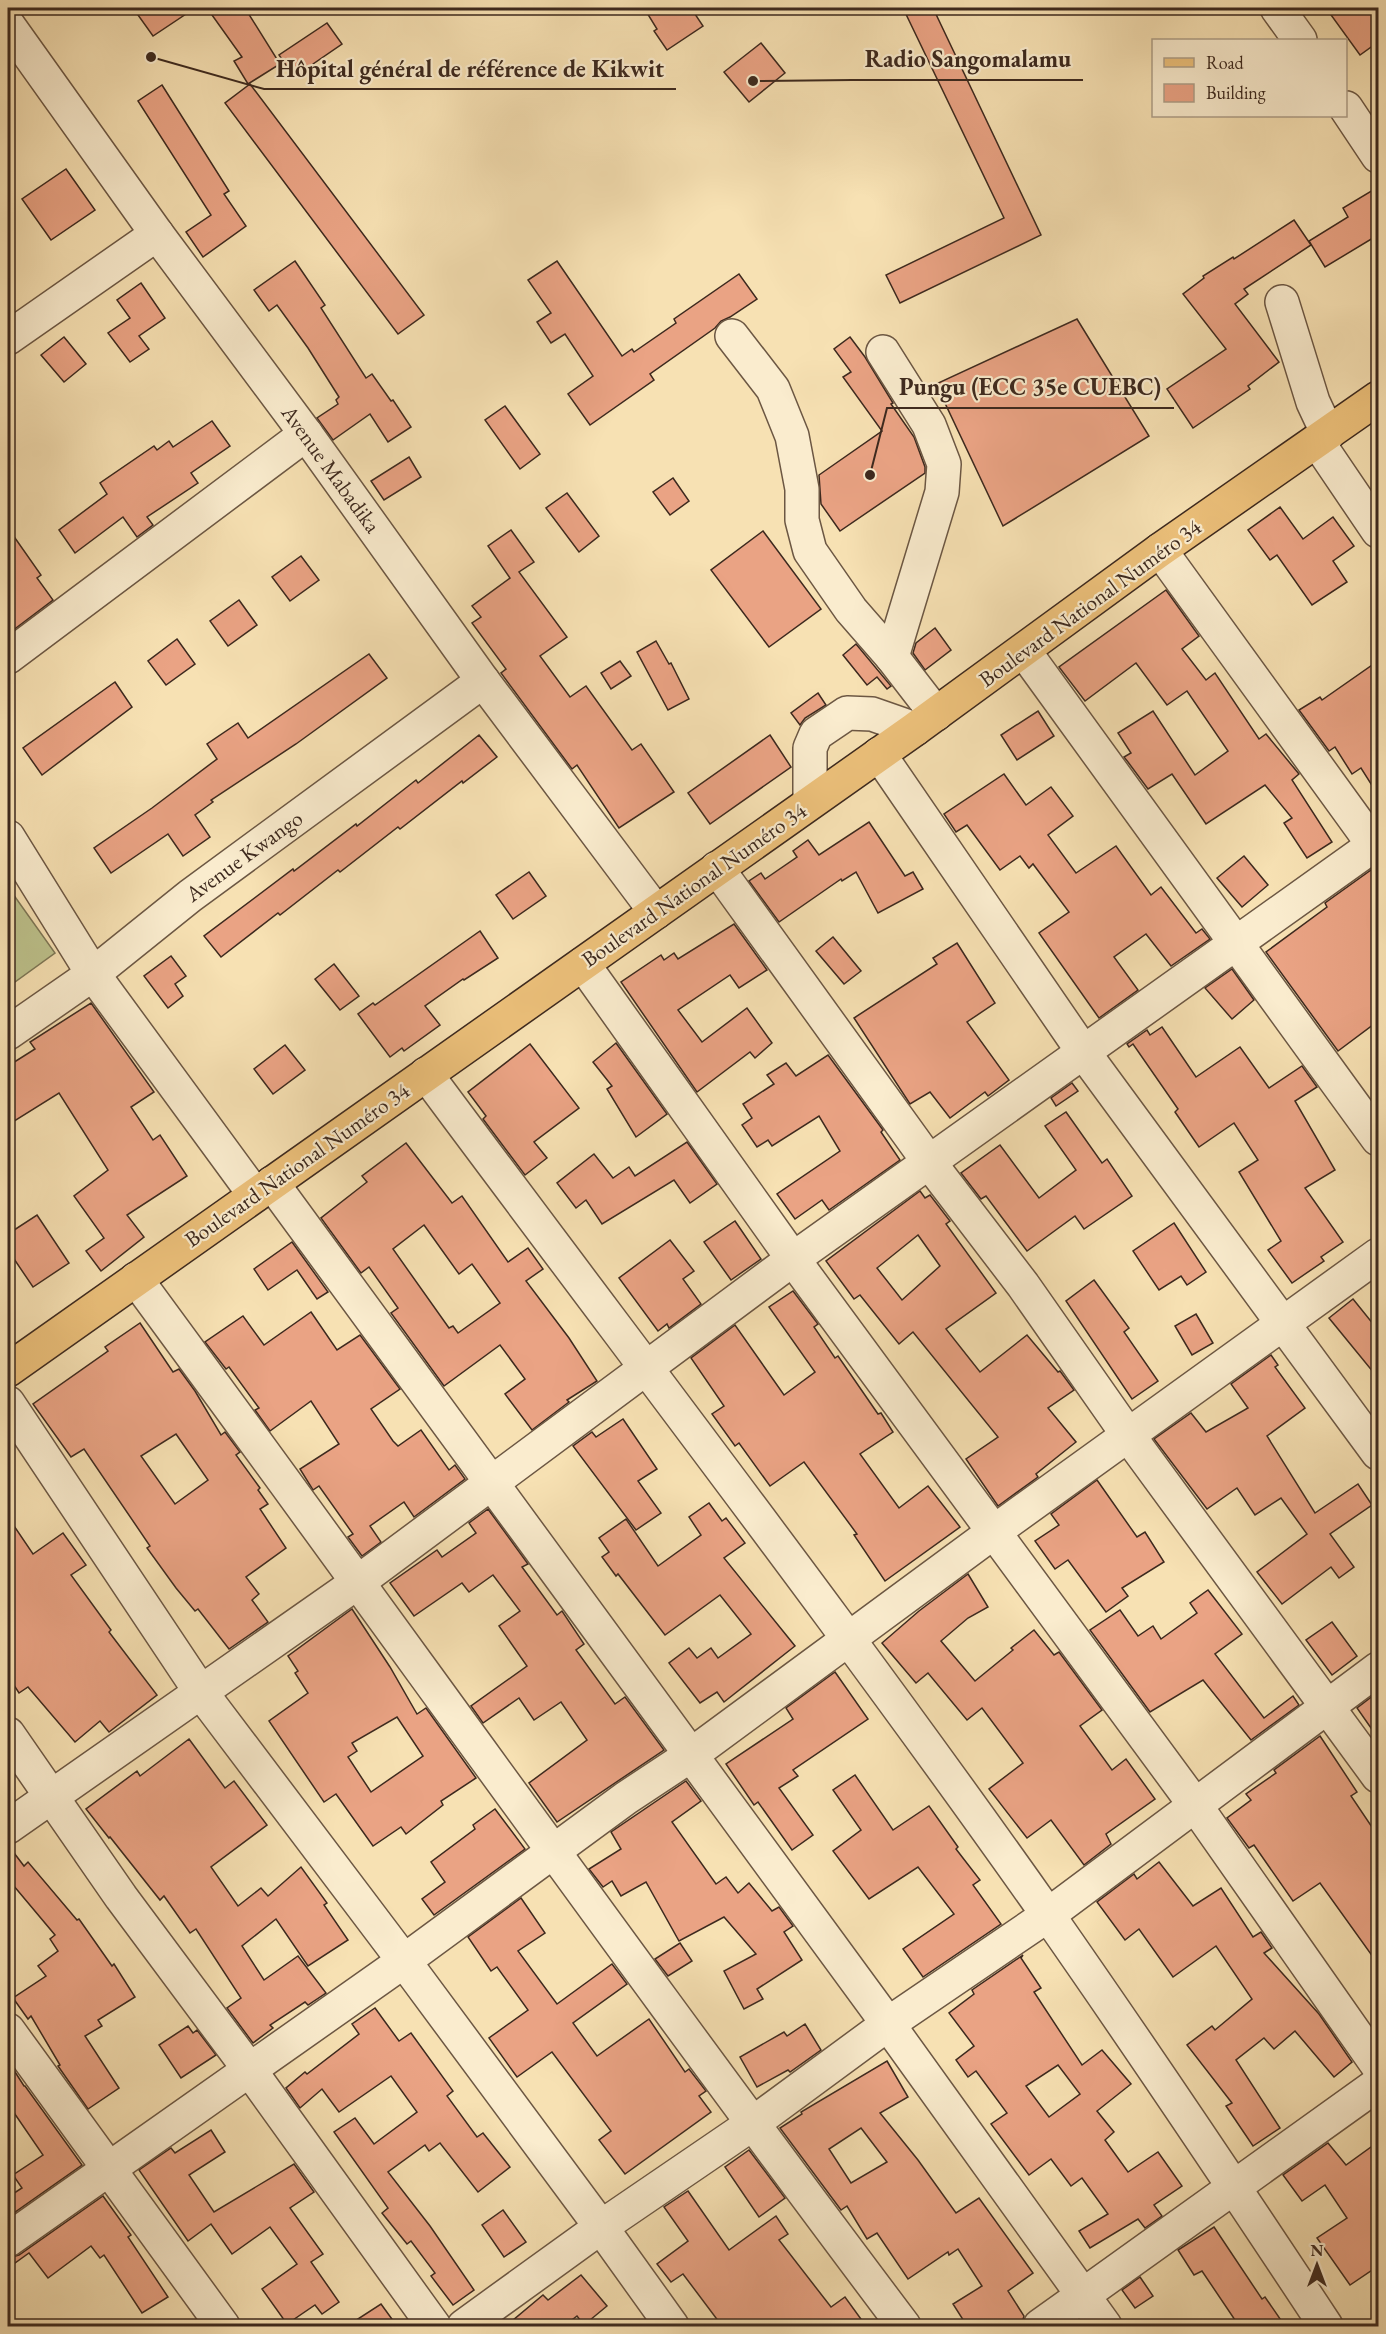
<svg xmlns="http://www.w3.org/2000/svg" width="1386" height="2334" font-family="'EB Garamond',serif">
	<style>
		.green { fill: #bdc28c; stroke: #7d7655; stroke-width: 1.5 }
		.building { fill: #eaa384; stroke: #3d291e; stroke-width: 1.5; fill-rule: evenodd }
		.lines { fill: none; stroke-linecap: round; stroke-linejoin: round }
		.minor-casing { stroke: #6c5743; stroke-width: 36 }
		.major-casing { stroke: #3d291e; stroke-width: 36 }
		.minor { stroke: #faecce; stroke-width: 33 }
		.major { stroke: #ecc07a; stroke-width: 33 }
		.labels { text-anchor: middle; dominant-baseline: central; stroke-width: 4.5; stroke-linejoin: round; paint-order: stroke }
		.street-label { font-size: 22px; fill: #3d291e; stroke: #faecce }
		.leader { fill: none; stroke: #3d291e; stroke-width: 2 }
		.callout-dot { fill: #3d291e; stroke: #faecce; stroke-width: 2 }
		.callout-label { font-size: 24px; text-anchor: middle; font-weight: bold; fill: #3d291e; stroke: #faecce; stroke-width: 4.5; stroke-linejoin: round; paint-order: stroke }
	</style>
	<rect width="100%" height="100%" fill="#f7e1b3"/>
	<filter id="stains"><feTurbulence type="fractalNoise" baseFrequency=".00333" numOctaves="4"/><feColorMatrix values="0 0 0 0 .2 0 0 0 0 .09 0 0 0 0 .02 0 0 0 .5 -.17"/></filter>
	<radialGradient id="worn" r=".72"><stop offset=".6" stop-color="#630" stop-opacity="0"/><stop offset="1" stop-color="#630" stop-opacity=".3"/></radialGradient>
	<polygon class="green" points="8,887 55,953 8,987"/>
	<g class="building">
		<polygon points="133,8 195,8 153,36"/>
		<polygon points="207,8 245,8 280,64 248,84 234,61 242,57"/>
		<polygon points="644,8 691,8 703,26 667,50 654,31 657,29"/>
		<polygon points="903,8 933,8 1041,235 900,303 886,275 1004,218"/>
		<polygon points="1326,8 1378,8 1378,42 1360,55"/>
		<polygon points="327,23 342,44 294,77 279,55"/>
		<polygon points="761,43 785,73 749,102 724,72"/>
		<polygon points="250,84 424,315 398,334 225,103"/>
		<polygon points="162,85 229,191 224,194 246,226 203,257 186,232 211,215 138,101"/>
		<polygon points="66,169 95,210 51,240 22,199"/>
		<polygon points="1378,187 1378,235 1325,267 1309,241 1348,217 1343,208"/>
		<polygon points="1294,220 1311,245 1244,289 1248,294 1235,304 1279,362 1248,386 1250,389 1193,428 1167,389 1226,349 1183,294 1204,278 1203,276 1233,257 1234,259"/>
		<polygon points="295,261 325,305 321,308 366,378 372,374 391,401 393,400 411,427 388,442 370,414 333,440 317,418 338,404 336,400 339,397 308,348 277,305 269,311 254,290"/>
		<polygon points="557,261 622,356 632,349 634,352 676,323 674,319 739,274 757,299 730,317 721,321 715,328 650,374 654,380 590,425 568,394 593,376 565,334 551,343 537,322 551,313 528,280"/>
		<polygon points="141,283 165,318 139,336 149,349 130,362 108,333 130,318 117,300"/>
		<polygon points="1077,319 1149,436 1003,526 936,384"/>
		<polygon points="64,337 86,364 64,382 41,355"/>
		<polygon points="850,337 865,357 893,403 891,404 914,437 925,467 925,473 840,531 821,504 819,475 882,431 843,377 851,372 834,349"/>
		<polygon points="505,406 540,454 520,469 485,420"/>
		<polygon points="212,421 230,446 191,473 198,483 147,517 153,525 137,537 123,517 75,553 59,530 107,494 100,483 154,446 157,450 169,441 173,447"/>
		<polygon points="409,457 421,477 384,500 371,481"/>
		<polygon points="673,478 689,501 670,515 653,492"/>
		<polygon points="567,493 599,536 579,552 546,508"/>
		<polygon points="1280,507 1303,539 1333,517 1354,546 1333,561 1347,582 1312,605 1277,555 1270,560 1248,530"/>
		<polygon points="8,528 41,575 37,578 53,600 8,634"/>
		<polygon points="511,530 534,562 519,572 567,637 540,656 570,697 586,686 632,750 641,744 674,792 619,828 577,765 572,769 501,673 506,669 472,623 481,617 472,606 510,578 488,546"/>
		<polygon points="763,531 821,609 769,647 711,570"/>
		<polygon points="301,556 319,580 290,601 272,577"/>
		<polygon points="1166,590 1199,636 1182,649 1206,680 1215,673 1259,739 1266,734 1299,774 1292,780 1332,842 1307,858 1284,823 1292,818 1265,785 1206,824 1172,774 1148,789 1128,762 1124,757 1131,753 1118,733 1153,711 1195,775 1228,751 1187,691 1167,705 1136,663 1085,701 1059,667"/>
		<polygon points="239,600 257,625 228,646 210,621"/>
		<polygon points="935,628 951,650 925,670 913,653 916,643"/>
		<polygon points="177,639 195,664 166,685 148,661"/>
		<polygon points="656,641 669,664 671,663 689,699 668,710 637,652"/>
		<polygon points="856,644 891,686 887,689 877,677 867,685 843,655"/>
		<polygon points="369,654 387,678 296,744 211,800 213,802 195,815 210,837 183,856 168,834 111,873 94,848 152,808 217,759 207,744 238,723 248,738"/>
		<polygon points="620,661 631,676 611,689 601,673"/>
		<polygon points="1378,661 1378,795 1361,768 1352,774 1335,747 1329,751 1299,710 1320,697 1322,700"/>
		<polygon points="115,682 132,707 42,775 23,748"/>
		<polygon points="818,693 826,705 805,718 800,725 791,713"/>
		<polygon points="1038,711 1054,736 1017,760 1001,735"/>
		<polygon points="479,735 497,757 463,783 462,781 400,829 398,827 340,872 338,870 280,915 278,913 221,957 204,936 293,869 294,871 356,824 357,826 416,780 418,783"/>
		<polygon points="770,735 791,767 710,824 688,793"/>
		<polygon points="1004,774 1026,805 1051,787 1073,816 1048,835 1076,873 1116,846 1151,895 1161,887 1196,933 1202,929 1210,939 1171,966 1146,934 1114,957 1138,990 1099,1018 1039,933 1069,912 1033,864 1029,868 1020,856 1000,870 967,825 956,832 944,814"/>
		<polygon points="869,822 905,876 913,872 923,889 878,913 856,872 842,881 841,879 779,922 749,881 761,873 765,879 797,857 793,851 808,840 819,855"/>
		<polygon points="1244,856 1268,885 1242,907 1217,878"/>
		<polygon points="1371,870 1378,880 1378,1021 1338,1051 1266,952 1327,907 1325,903"/>
		<polygon points="529,872 546,896 513,919 496,895"/>
		<polygon points="734,924 767,970 739,988 730,975 678,1010 702,1042 747,1008 772,1043 755,1058 750,1052 697,1092 621,982 661,955 664,960 674,953 678,959"/>
		<polygon points="480,931 498,958 464,980 463,979 425,1006 440,1025 404,1051 402,1048 390,1057 358,1014 373,1003 375,1005"/>
		<polygon points="833,937 861,971 844,984 816,951"/>
		<polygon points="957,943 995,1003 967,1022 1009,1080 988,1096 985,1092 950,1118 930,1092 910,1104 854,1018 937,964 933,958"/>
		<polygon points="171,956 186,976 175,984 183,996 168,1008 144,976"/>
		<polygon points="334,964 359,996 340,1010 315,979"/>
		<polygon points="1232,969 1254,1000 1232,1019 1205,988"/>
		<polygon points="91,1003 154,1092 131,1107 153,1140 160,1135 187,1176 127,1215 144,1237 101,1271 86,1251 104,1238 74,1196 108,1170 59,1093 8,1125 8,1066 35,1049 30,1042"/>
		<polygon points="1162,1027 1196,1077 1240,1047 1269,1088 1302,1066 1317,1087 1295,1101 1335,1170 1305,1188 1343,1242 1321,1257 1324,1261 1292,1283 1268,1250 1281,1241 1239,1172 1258,1160 1234,1123 1199,1147 1175,1112 1178,1109 1133,1044 1129,1047 1127,1044 1147,1030 1150,1035"/>
		<polygon points="616,1043 667,1114 636,1137 607,1089 612,1086 593,1062"/>
		<polygon points="530,1044 579,1108 534,1142 547,1158 525,1175 483,1119 486,1116 468,1092"/>
		<polygon points="285,1045 305,1070 273,1094 254,1069"/>
		<polygon points="828,1055 883,1130 881,1132 900,1160 829,1210 822,1200 795,1219 777,1194 840,1151 819,1116 772,1146 768,1140 757,1147 742,1125 752,1118 743,1104 774,1084 767,1075 786,1063 796,1076"/>
		<polygon points="1072,1083 1078,1091 1056,1106 1051,1098"/>
		<polygon points="1066,1112 1102,1163 1107,1159 1132,1196 1084,1229 1075,1216 1027,1251 986,1196 981,1199 961,1173 1000,1145 1039,1198 1076,1170 1045,1126"/>
		<polygon points="687,1142 717,1184 690,1203 674,1180 602,1224 586,1200 576,1208 557,1183 594,1154 613,1178 629,1167 635,1176"/>
		<path d="M406,1143l46,60 10,-7 46,66 20,-14 15,21 -17,12 43,57 28,43 -30,19 2,2 -37,28 -27,-36 20,-15 -25,-34 -56,41 -53,-73 7,-5 -29,-41 -8,6 -40,-55 46,-36 -5,-6zM424,1225l35,49 13,-10 28,39 -42,30 -5,-7 -4,2 -56,-79z"/>
		<path d="M920,1191l5,7 5,-3 20,26 -4,3 50,69 -50,36 34,43 47,-37 31,37 2,-1 14,19 -26,18 28,34 -40,32 2,3 -40,29 -32,-47 32,-22 -85,-105 -14,12 -39,-49 -6,4 -28,-38zM918,1235l22,31 -38,34 -25,-32z"/>
		<polygon points="37,1215 69,1263 33,1287 8,1250 8,1234"/>
		<polygon points="735,1221 761,1259 731,1280 704,1242"/>
		<polygon points="1174,1223 1206,1272 1187,1285 1181,1276 1159,1290 1133,1251"/>
		<polygon points="670,1240 694,1271 683,1279 701,1304 669,1328 667,1324 658,1331 619,1278"/>
		<polygon points="292,1242 328,1292 317,1299 297,1270 268,1290 254,1269"/>
		<polygon points="1094,1280 1129,1328 1124,1332 1158,1381 1132,1399 1066,1301"/>
		<polygon points="793,1291 818,1324 814,1327 835,1358 838,1356 878,1414 881,1413 893,1432 860,1454 899,1508 928,1486 960,1527 885,1581 854,1535 857,1534 804,1462 770,1486 739,1443 735,1446 712,1414 724,1406 691,1358 735,1325 784,1395 815,1372 769,1307"/>
		<polygon points="1353,1299 1378,1330 1378,1378 1329,1318"/>
		<polygon points="311,1312 337,1350 360,1335 400,1389 371,1409 393,1441 398,1446 421,1430 449,1470 455,1465 465,1479 414,1517 404,1502 370,1526 381,1542 362,1556 348,1537 353,1534 319,1486 313,1490 300,1469 339,1444 311,1401 270,1431 255,1410 259,1408 229,1367 226,1369 205,1342 243,1316 264,1345"/>
		<polygon points="1196,1314 1213,1343 1192,1355 1175,1326"/>
		<path d="M140,1323l33,49 6,-3 16,22 26,44 4,-3 15,20 -4,3 24,33 -2,2 10,14 -8,5 26,39 -40,29 13,17 -7,6 16,22 -39,27 -31,-40 -3,2 -19,-23 -29,-40 3,-2 -66,-97 -13,8 -38,-53 75,-53 -3,-4zM176,1434l32,46 -33,24 -34,-48z"/>
		<polygon points="1271,1355 1278,1365 1275,1367 1305,1408 1267,1436 1315,1513 1358,1484 1372,1505 1330,1534 1354,1567 1339,1578 1331,1567 1282,1604 1257,1572 1307,1534 1281,1498 1255,1515 1237,1488 1207,1509 1154,1439 1191,1413 1206,1432 1248,1408 1231,1384"/>
		<polygon points="623,1419 657,1469 638,1481 661,1513 636,1530 573,1446 592,1432 596,1437"/>
		<polygon points="1097,1480 1137,1537 1145,1532 1164,1562 1122,1588 1128,1596 1106,1612 1068,1560 1055,1569 1035,1541 1059,1525 1051,1514"/>
		<polygon points="709,1503 722,1521 726,1518 745,1543 724,1558 795,1646 724,1702 717,1692 700,1703 669,1663 689,1648 697,1658 711,1648 718,1658 751,1634 720,1595 665,1635 618,1574 616,1576 602,1557 609,1552 599,1538 626,1519 658,1566 701,1535 689,1517"/>
		<polygon points="488,1509 528,1564 522,1567 557,1615 562,1611 584,1644 576,1650 615,1704 625,1697 664,1750 557,1822 529,1783 587,1740 561,1702 534,1720 519,1698 483,1723 471,1706 527,1666 499,1626 520,1611 493,1575 469,1592 462,1583 414,1616 390,1583 437,1550 442,1557 476,1533 469,1523"/>
		<polygon points="8,1517 33,1554 63,1533 86,1565 71,1575 111,1630 109,1632 157,1695 109,1732 100,1721 75,1742 28,1687 19,1693 8,1676"/>
		<polygon points="968,1574 988,1607 968,1618 941,1641 975,1681 1013,1650 1011,1648 1034,1630 1054,1655 1059,1652 1102,1710 1080,1726 1112,1770 1126,1759 1155,1799 1106,1834 1111,1844 1084,1865 1051,1820 1027,1838 989,1789 1023,1763 982,1708 967,1720 928,1673 916,1683 882,1643 919,1611"/>
		<polygon points="1208,1590 1242,1634 1215,1654 1264,1718 1293,1696 1299,1705 1251,1740 1203,1680 1150,1712 1090,1630 1120,1610 1138,1636 1153,1626 1161,1639 1197,1613 1190,1603"/>
		<path d="M352,1609l38,58 27,47 9,-6 50,70 -35,23 2,4 -37,29 -5,-7 -28,19 -37,-52 -12,8 -55,-81 39,-28 -13,-20 3,-2 -10,-15zM397,1717l26,39 -52,36 -23,-35 9,-6 -5,-8z"/>
		<polygon points="1332,1622 1357,1656 1332,1675 1306,1640"/>
		<polygon points="835,1672 868,1719 793,1770 798,1776 779,1788 813,1835 792,1850 758,1802 754,1805 726,1764 793,1719 786,1708"/>
		<polygon points="1378,1692 1378,1738 1357,1708"/>
		<polygon points="1320,1736 1357,1792 1351,1796 1378,1836 1378,1964 1320,1883 1293,1901 1254,1845 1249,1848 1227,1818 1251,1800 1246,1794 1276,1773 1274,1770"/>
		<polygon points="189,1739 225,1788 234,1781 267,1825 211,1867 238,1906 261,1888 268,1896 301,1867 327,1903 324,1905 348,1940 308,1966 276,1919 242,1946 264,1980 298,1956 326,1993 308,2005 305,2002 270,2025 273,2028 253,2043 227,2008 241,1998 196,1929 190,1933 164,1896 160,1900 110,1837 109,1838 86,1809 137,1771 140,1776"/>
		<polygon points="855,1775 893,1830 929,1806 958,1847 956,1849 980,1880 973,1885 1001,1924 923,1977 903,1949 954,1914 918,1867 869,1899 833,1851 861,1830 833,1790"/>
		<polygon points="686,1781 701,1801 672,1822 716,1884 726,1877 738,1893 749,1883 772,1911 779,1907 793,1926 784,1932 802,1960 757,1989 763,1999 744,2009 724,1971 756,1954 724,1917 679,1941 646,1882 621,1896 612,1881 603,1887 589,1869 621,1849 611,1832"/>
		<polygon points="495,1809 525,1849 434,1915 422,1899 445,1882 431,1862 475,1829 473,1825"/>
		<polygon points="8,1845 24,1866 28,1862 77,1920 79,1919 112,1966 114,1964 135,1997 98,2020 102,2026 85,2036 119,2088 88,2109 58,2066 60,2065 31,2016 28,2019 13,1998 46,1976 38,1966 58,1951 50,1939 55,1935 8,1879"/>
		<polygon points="1159,1862 1193,1906 1221,1888 1253,1937 1261,1932 1272,1948 1264,1953 1319,2014 1352,2062 1334,2077 1295,2031 1274,2049 1264,2038 1236,2060 1280,2128 1253,2146 1226,2106 1232,2103 1187,2045 1212,2026 1215,2030 1252,1999 1216,1946 1173,1977 1139,1929 1125,1940 1097,1902 1134,1874 1137,1879"/>
		<polygon points="521,1898 545,1933 518,1951 557,2004 612,1964 627,1984 573,2023 597,2056 649,2019 685,2072 689,2069 706,2091 699,2096 711,2112 625,2174 599,2140 611,2131 552,2052 517,2077 489,2038 528,2010 497,1967 491,1971 468,1937"/>
		<polygon points="680,1943 692,1961 668,1976 655,1959"/>
		<path d="M1023,1955l-2,3 20,30 -7,4 48,73 20,-15 29,34 -34,27 17,21 -9,8 23,32 30,-20 24,34 -28,19 8,11 -17,12 -7,-9 -48,29 -11,-17 29,-17 -26,-36 -11,8 -20,-27 -22,16 -38,-51 16,-11 -31,-42 -8,6 -12,-17 18,-14 -25,-33 25,-19 -2,-4zM1058,2065l22,29 -31,23 -23,-31z"/>
		<polygon points="375,2008 399,2041 411,2033 453,2091 447,2096 477,2137 483,2133 510,2167 478,2192 440,2143 429,2151 425,2145 388,2172 430,2226 474,2290 453,2305 431,2276 435,2273 411,2241 407,2244 382,2213 388,2208 334,2132 355,2118 374,2144 417,2112 391,2076 339,2112 322,2089 300,2108 286,2088 305,2072 307,2074 359,2034 352,2024"/>
		<polygon points="805,2024 821,2050 790,2072 788,2070 757,2087 740,2057 784,2032 787,2036"/>
		<polygon points="188,2026 193,2033 197,2030 216,2055 181,2078 159,2045"/>
		<polygon points="8,2061 24,2086 25,2086 82,2165 8,2217 8,2197 22,2188 13,2175 43,2155 8,2104"/>
		<path d="M887,2061l21,36 -28,16 38,47 38,53 23,-15 54,75 -25,18 16,25 -3,10h-54l-14,-22 29,-18 -24,-37 -9,6 -1,-3 -40,27 -31,-46 -10,6 -20,-33 -6,4 -61,-82 22,-14 -1,-2zM861,2128l26,34 -36,21 -22,-34z"/>
		<polygon points="211,2130 225,2152 189,2175 214,2212 294,2164 314,2192 290,2208 323,2254 311,2262 339,2302 322,2314 315,2305 287,2324 262,2289 297,2264 270,2227 232,2254 211,2224 188,2241 139,2170 171,2148 175,2153"/>
		<polygon points="1378,2142 1378,2266 1350,2285 1317,2238 1347,2218 1325,2185 1302,2201 1283,2175 1328,2143 1346,2165"/>
		<polygon points="749,2150 785,2198 759,2217 725,2167"/>
		<polygon points="688,2191 729,2250 776,2216 788,2234 779,2240 831,2307 845,2297 866,2326 722,2326 683,2274 671,2282 657,2264 688,2241 664,2207"/>
		<polygon points="103,2196 131,2235 128,2237 168,2297 142,2313 104,2255 100,2258 91,2246 48,2278 29,2253 8,2268 8,2258 19,2255"/>
		<polygon points="503,2210 526,2242 504,2257 482,2225"/>
		<polygon points="1214,2227 1262,2299 1265,2297 1285,2326 1239,2326 1202,2271 1194,2275 1178,2250"/>
		<polygon points="581,2275 607,2306 584,2325 577,2316 564,2326 506,2326 543,2295 548,2300"/>
		<polygon points="1140,2277 1153,2296 1135,2308 1122,2290"/>
		<polygon points="381,2304 397,2326 347,2326"/>
	</g>
	<g class="lines">
		<g class="minor-casing">
			<g id="minor">
				<polyline points="1277,8 1300,40"/>
				<polyline points="8,25 157,234 306,434 483,681 656,912"/>
				<polyline points="1346,108 1378,156"/>
				<polyline points="1282,302 1313,402 1328,434"/>
				<polyline points="732,336 773,389 792,436 802,489 802,520 810,551 851,610 892,657 936,714"/>
				<polyline points="8,338 157,234"/>
				<polyline points="883,352 929,425 944,464 942,492 892,657"/>
				<polyline points="1317,441 1378,531"/>
				<polyline points="1160,550 1378,851"/>
				<polyline points="1024,651 1378,1139"/>
				<polyline points="8,657 306,434"/>
				<polyline points="879,754 1084,1053 1378,1453"/>
				<polyline points="810,802 810,748 816,734 847,713 872,714 915,729"/>
				<polyline points="8,837 93,974 255,1195"/>
				<polyline points="717,868 929,1162 1023,1285 1128,1435 1378,1776"/>
				<polyline points="583,964 793,1259 1195,1805 1378,2066"/>
				<polyline points="8,1033 93,974 190,896 483,681"/>
				<path d="M426,1074c208,280 421,556 622,841 95,136 187,273 278,411"/>
				<polyline points="272,1183 888,2024 1105,2326"/>
				<path d="M136,1279c257,349 508,702 768,1047"/>
				<polyline points="8,1403 200,1691 404,1961 601,2227 672,2326"/>
				<polyline points="8,1734 121,1897 249,2069 434,2326"/>
				<polyline points="8,1827 358,1582 793,1259 1378,842"/>
				<polyline points="8,2030 223,2326"/>
				<polyline points="8,2240 404,1961 626,1798 691,1755 995,1531 1378,1255"/>
				<polyline points="464,2326 601,2227 752,2124 888,2024 1048,1915 1378,1669"/>
				<polyline points="1040,2326 1378,2084"/>
			</g>
		</g>
		<g class="major-casing">
			<polyline id="major" points="8,1370 915,729 1160,550 1378,398"/>
		</g>
		<use href="#minor" class="minor"/>
		<use href="#major" class="major"/>
	</g>
	<g class="labels">
		<g class="street-label">
			<text transform="translate(331 469) rotate(54)">Avenue Mabadika</text>
			<text transform="translate(1090 603) rotate(-36)">Boulevard National Numéro 34</text>
			<text transform="translate(244 856) rotate(-36)">Avenue Kwango</text>
			<text transform="translate(694 885) rotate(-35)">Boulevard National Numéro 34</text>
			<text transform="translate(297 1165) rotate(-35)">Boulevard National Numéro 34</text>
		</g>
	</g>
	<path class="leader" d="M753 81L852 80H1083M151 57L264 89H676M870 475L887 408H1174"/>
	<g class="callout-dot">
		<circle cx="753" cy="81" r="6"/>
		<circle cx="151" cy="57" r="6"/>
		<circle cx="870" cy="475" r="6"/>
	</g>
	<g class="callout-label">
		<text x="968" y="67">Radio Sangomalamu</text>
		<text x="470" y="77">Hôpital général de référence de Kikwit</text>
		<text x="1030" y="395">Pungu (ECC 35e CUEBC)</text>
	</g>
	<rect width="1386" height="2334" fill="none" stroke="#f7e1b3" stroke-width="30"/>
	<rect x="9" y="9" width="1368" height="2316" fill="none" stroke="#3d291e" stroke-width="3"/>
	<rect x="15" y="15" width="1356" height="2304" fill="none" stroke="#3d291e" stroke-width="1.5"/>
	<rect x="1152" y="39" width="195" height="78" fill="#faecce" stroke="#ae9e88" stroke-width="1.5"/>
	<rect x="1164" y="58" width="30" height="9" fill="#ecc07a" stroke="#ae9e88" stroke-width="1.5"/>
	<text x="1206" y="69" font-size="18" fill="#3d291e">Road</text>
	<rect x="1164" y="84" width="30" height="18" fill="#eaa384" stroke="#ae9e88" stroke-width="1.5"/>
	<text x="1206" y="99" font-size="18" fill="#3d291e">Building</text>
	<g transform="translate(1317 2265)" stroke="#faecce" stroke-width="4.5" paint-order="stroke">
	<path d="M0-4.5L10 22L0 15L-10 22Z" fill="#3d291e"/>
	<text y="-9" font-size="16" font-weight="bold" text-anchor="middle" fill="#3d291e">N</text>
	</g>
	<rect width="100%" height="100%" filter="url(#stains)"/>
	<rect width="100%" height="100%" fill="url(#worn)"/>
</svg>
